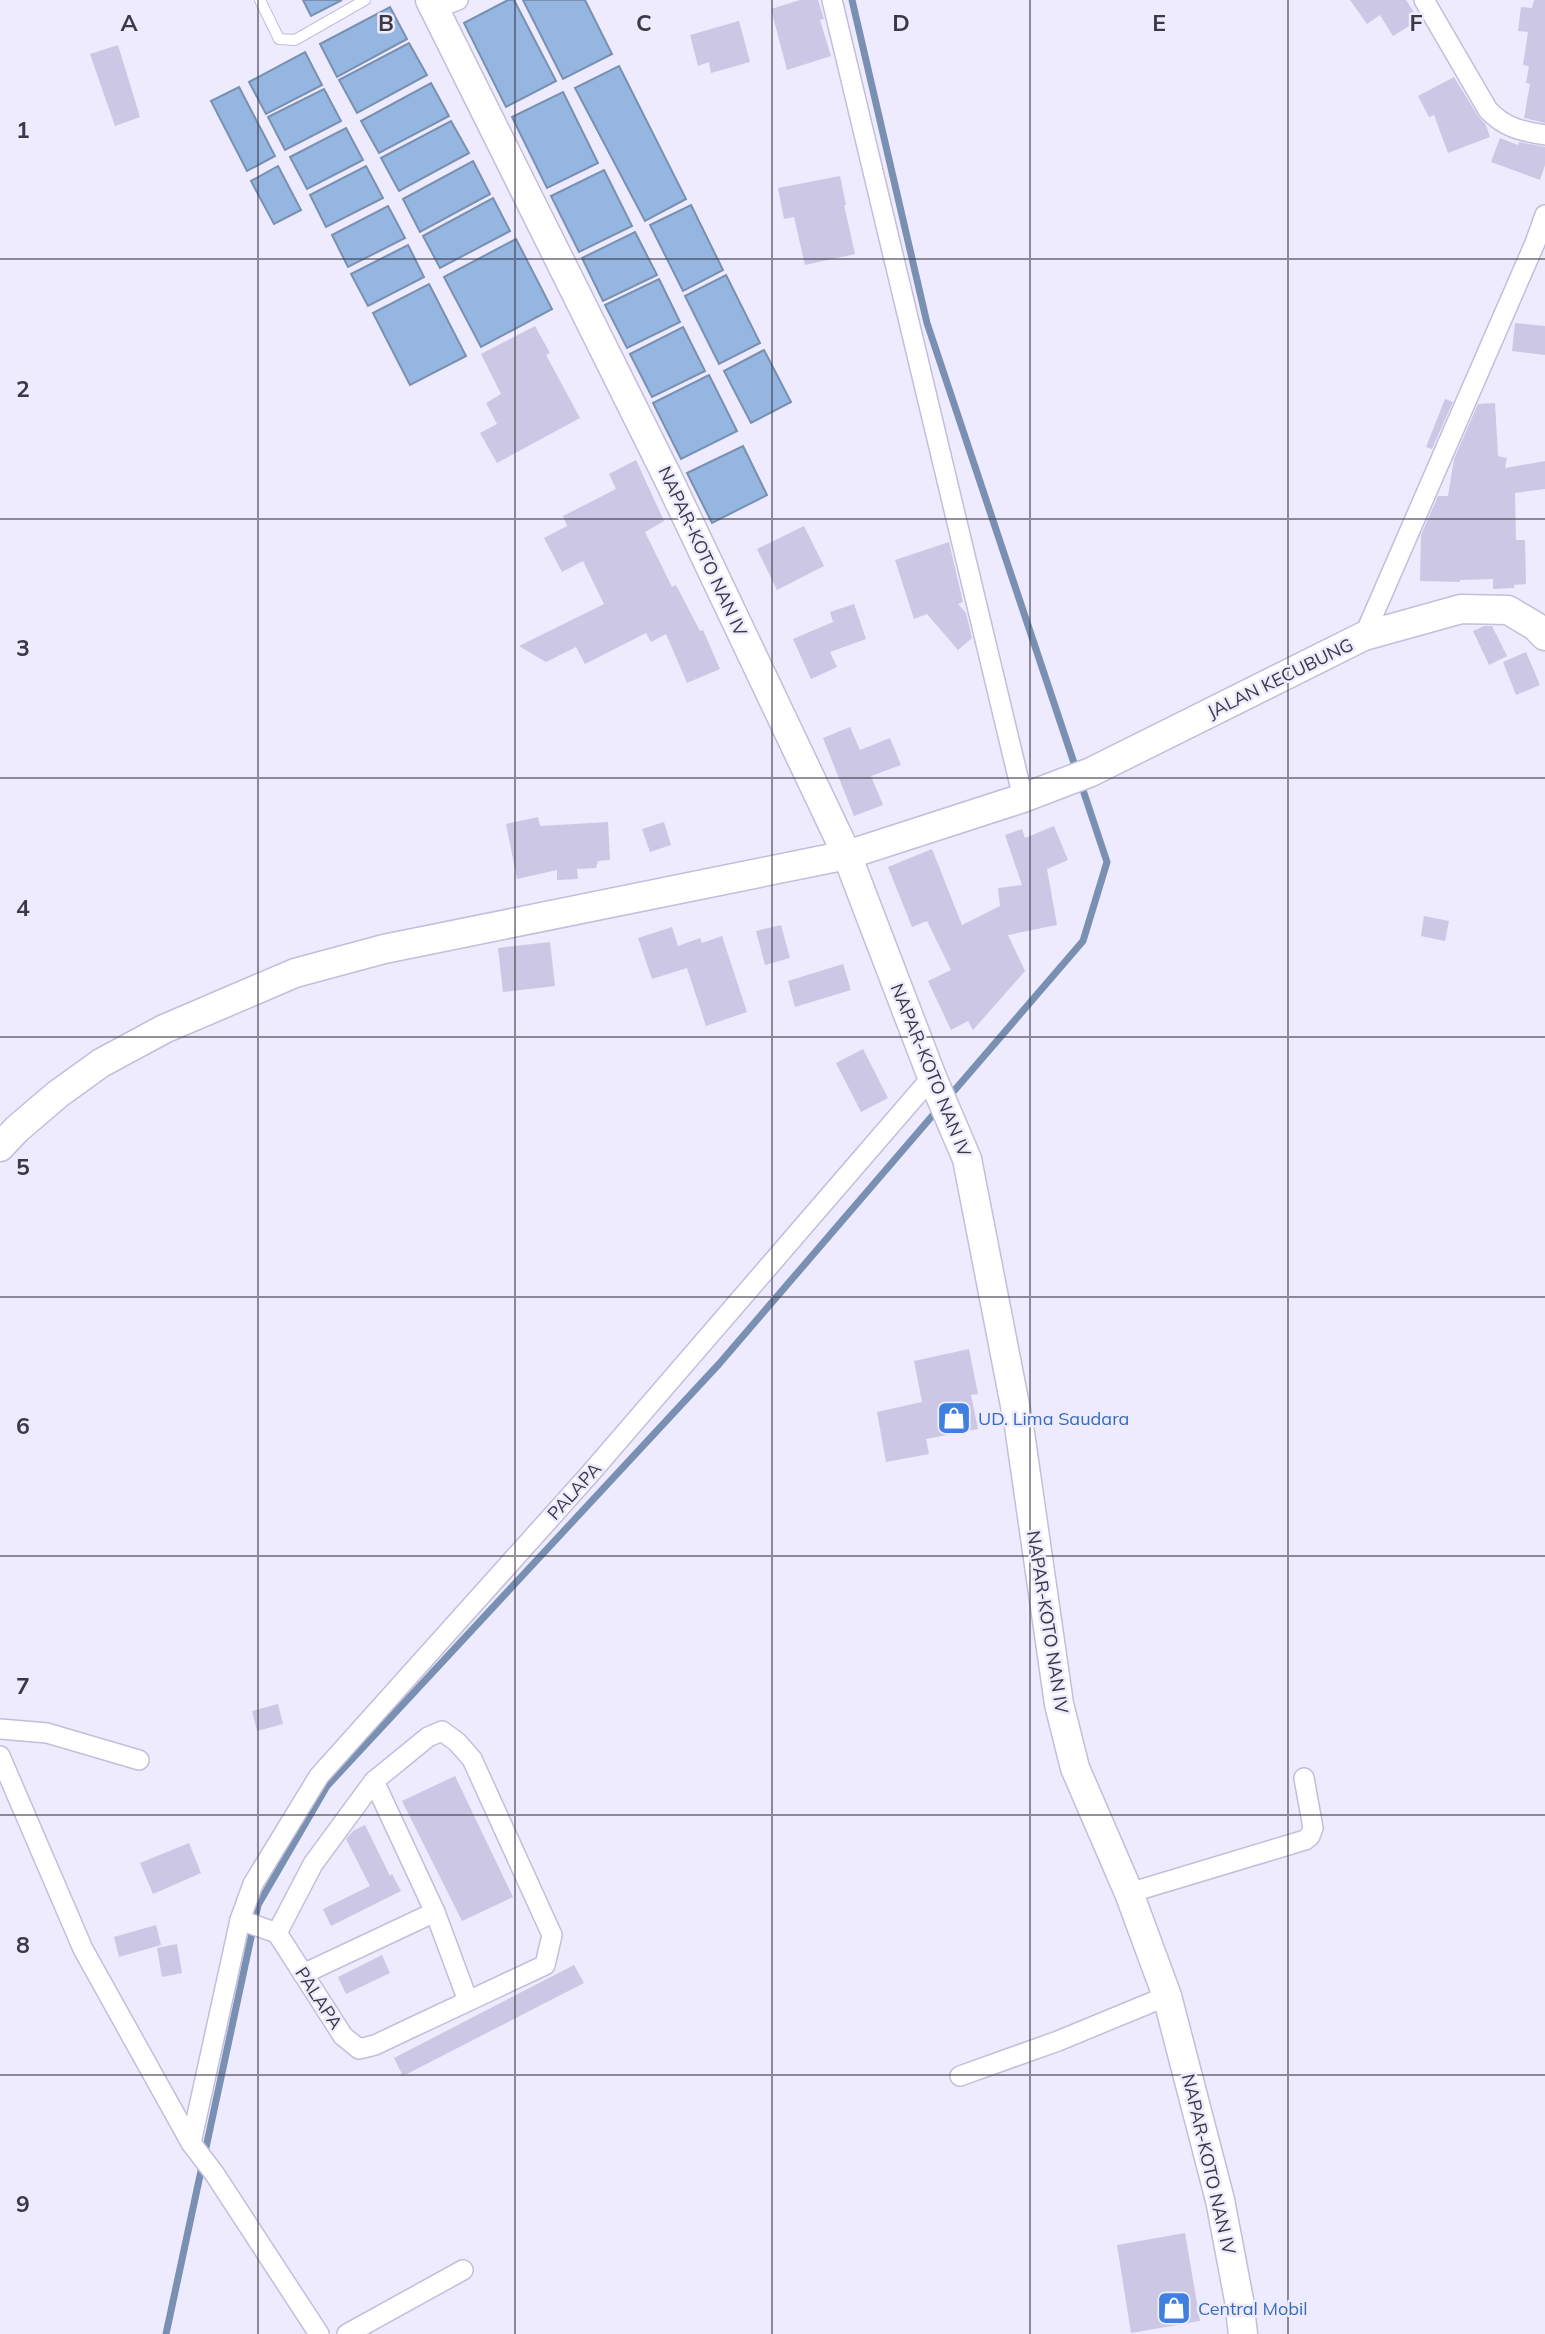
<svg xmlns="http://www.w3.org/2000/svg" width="1545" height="2334" font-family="Mulish,sans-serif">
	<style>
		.water { fill: #94b6e0; stroke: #7990b2; stroke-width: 2 }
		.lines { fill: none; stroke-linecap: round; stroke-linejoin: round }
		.stream { stroke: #7990b2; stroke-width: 7 }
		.building { fill: #ccc7e4 }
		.lane-casing { stroke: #c2bedb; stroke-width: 12 }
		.street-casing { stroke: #c2bedb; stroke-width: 22 }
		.secondary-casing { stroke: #c2bedb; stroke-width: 31 }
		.lane { stroke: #fff; stroke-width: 10 }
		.street { stroke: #fff; stroke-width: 19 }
		.secondary { stroke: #fff; stroke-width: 28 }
		.grid { fill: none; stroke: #3b3945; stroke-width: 2; stroke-opacity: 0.55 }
		.labels { text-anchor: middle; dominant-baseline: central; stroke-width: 5; stroke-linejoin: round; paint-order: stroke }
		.street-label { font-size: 18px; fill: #3b3945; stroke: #edebfd }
		.shop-label { font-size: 18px; fill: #366cbe; stroke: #edebfd; text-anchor: start }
		.grid-label { font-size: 23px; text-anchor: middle; font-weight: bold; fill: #3b3945; stroke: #edebfd; stroke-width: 5; stroke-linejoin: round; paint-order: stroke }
	</style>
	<rect width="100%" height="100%" fill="#edebfd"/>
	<g class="water">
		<polygon points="303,0 342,0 311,16"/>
		<polygon points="508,0 514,0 556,81 506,107 464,23"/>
		<polygon points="523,0 585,0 612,54 563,79"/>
		<polygon points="390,7 407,39 337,77 320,44"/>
		<polygon points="409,43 427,75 357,113 339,80"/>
		<polygon points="305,52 322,85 266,114 249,82"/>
		<polygon points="619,66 686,199 645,221 575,88"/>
		<polygon points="431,83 449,116 379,153 361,121"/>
		<polygon points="239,87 275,156 247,171 211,101"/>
		<polygon points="324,89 341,121 285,150 268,117"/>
		<polygon points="563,92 598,163 547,188 512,117"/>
		<polygon points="451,121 469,153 399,191 381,158"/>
		<polygon points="346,128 363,160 307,189 290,157"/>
		<polygon points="473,161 490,194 420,232 403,199"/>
		<polygon points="278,166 301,210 274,224 251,181"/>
		<polygon points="366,166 383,198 326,227 310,195"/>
		<polygon points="604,170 632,226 579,252 551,196"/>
		<polygon points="493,198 510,231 440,268 423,236"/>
		<polygon points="691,205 723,270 683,291 650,225"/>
		<polygon points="388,206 405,238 348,267 332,235"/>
		<polygon points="635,232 657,275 603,301 582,258"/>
		<polygon points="516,239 552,309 481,347 444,277"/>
		<polygon points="408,245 424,277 368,306 351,274"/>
		<polygon points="726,275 760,343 719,364 685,296"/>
		<polygon points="659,279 680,322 627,348 605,305"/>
		<polygon points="429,284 466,356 410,385 373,313"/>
		<polygon points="683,327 705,371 652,397 630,354"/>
		<polygon points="764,350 791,402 751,423 724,371"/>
		<polygon points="709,375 737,431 681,459 653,403"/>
		<polygon points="743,446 767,495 712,523 687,473"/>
	</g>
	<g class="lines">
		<g class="stream">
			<polyline points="852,0 927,323 1077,772"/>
			<polyline points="947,1099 1083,941 1107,862 1081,784"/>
			<polyline points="166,2334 258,1905 327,1786 719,1364 939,1108"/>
		</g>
	</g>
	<g class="building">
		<polygon points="800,0 818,0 824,19 820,20 831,56 787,70 771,9"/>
		<polygon points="1350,0 1406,0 1419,20 1393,36 1380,15 1367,24"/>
		<polygon points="1534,0 1545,0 1545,123 1524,118 1530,84 1526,83 1529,66 1523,65 1528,32 1518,31 1521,7 1532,8"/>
		<polygon points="739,21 750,62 711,73 709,62 698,66 690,35"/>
		<polygon points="118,45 140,117 115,126 90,54"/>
		<polygon points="1454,77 1478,116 1486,125 1490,137 1448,153 1434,115 1429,117 1418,96"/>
		<polygon points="1500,138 1518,145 1519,142 1545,147 1545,165 1540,180 1491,162"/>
		<polygon points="840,176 846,205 844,205 855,254 805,265 794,217 784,219 778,188"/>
		<polygon points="1515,323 1545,326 1545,355 1512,351"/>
		<polygon points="535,326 550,353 546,355 580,418 497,463 480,433 497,424 486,403 501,394 481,354"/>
		<polygon points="1445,399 1453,402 1432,449 1426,447"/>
		<polygon points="1495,403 1498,456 1507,458 1505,468 1545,461 1545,489 1515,493 1516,540 1525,540 1526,584 1514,585 1514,588 1493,589 1493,579 1460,580 1460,582 1420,581 1421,535 1438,496 1448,496 1454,459 1478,404"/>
		<polygon points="636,460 664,521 645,532 672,587 676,585 700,631 703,630 720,669 687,683 666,634 651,642 646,633 585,664 576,647 546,662 519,646 604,604 583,561 562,572 544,538 567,526 563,516 616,489 609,474"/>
		<polygon points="804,526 824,566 777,590 757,549"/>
		<polygon points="949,542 963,602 958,604 966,613 972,638 958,650 927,614 914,619 895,560"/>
		<polygon points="854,604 866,639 830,652 837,667 811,679 793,639 833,622 830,612"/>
		<polygon points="1484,626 1492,626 1507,656 1489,665 1473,631"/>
		<polygon points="1526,652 1540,685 1516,695 1503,662"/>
		<polygon points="850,727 860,750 890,738 901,765 871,776 883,805 854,816 823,738"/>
		<polygon points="538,817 540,826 608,822 610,860 598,861 596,868 577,869 578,879 557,880 557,870 517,879 506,824"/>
		<polygon points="664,822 671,845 650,852 642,829"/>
		<polygon points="1054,826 1068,860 1047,869 1057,925 1008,935 1025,971 973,1030 968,1021 951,1030 928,981 951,970 927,921 912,927 888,867 932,849 962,925 1000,906 998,888 1022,885 1005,835 1022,829 1025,838"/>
		<polygon points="1424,916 1449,921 1445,941 1421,936"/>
		<polygon points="781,925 790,958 765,965 756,931"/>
		<polygon points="672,927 678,946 700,938 702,943 722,936 747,1012 706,1026 687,968 652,979 638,938"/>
		<polygon points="550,942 555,986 503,992 498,948"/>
		<polygon points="843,964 851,990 795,1007 788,981"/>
		<polygon points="863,1049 888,1098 861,1112 836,1063"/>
		<polygon points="969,1349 978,1394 971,1395 978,1429 926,1439 929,1454 886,1462 877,1412 922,1402 914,1361"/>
		<polygon points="278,1704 283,1724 257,1731 252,1711"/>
		<polygon points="455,1776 513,1897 462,1921 402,1801"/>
		<polygon points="365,1825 390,1876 392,1874 401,1891 331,1926 323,1909 370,1886 346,1839 353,1831"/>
		<polygon points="189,1843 201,1873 153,1894 140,1863"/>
		<polygon points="156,1925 161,1945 119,1957 114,1937"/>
		<polygon points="177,1944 182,1973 162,1977 157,1948"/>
		<polygon points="382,1955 390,1973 346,1994 338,1977"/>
		<polygon points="574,1965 584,1983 403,2076 394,2058"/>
		<polygon points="1185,2233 1200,2321 1131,2333 1117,2245"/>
	</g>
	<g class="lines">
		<g class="lane-casing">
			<polyline id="lane" points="260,0 279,39 295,40 365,0"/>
		</g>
		<g class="street-casing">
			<g id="street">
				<polyline points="832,0 1023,798"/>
				<path d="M1424,0l64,110c17,18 33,21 57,25"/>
				<polyline points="434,9 458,0"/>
				<polyline points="1364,636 1535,243 1545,215"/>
				<polyline points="0,1729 47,1733 139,1760"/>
				<polyline points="0,1756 83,1949 191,2143 214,2173 319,2334"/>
				<polyline points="1129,1893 1305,1840 1310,1836 1313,1828 1304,1778"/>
				<polyline points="240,1920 277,1933 343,2036 359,2049 375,2045 413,2027 545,1965 552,1935 472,1759 457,1742 442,1731 428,1737 374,1781"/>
				<polyline points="277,1933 313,1864 374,1781 435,1912 468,2001"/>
				<polyline points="303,1974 435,1912"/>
				<polyline points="960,2076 1058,2041 1167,1996"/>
				<polyline points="191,2143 240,1920 253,1884 319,1776 588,1476 932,1077"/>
				<polyline points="347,2334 463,2270"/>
			</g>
		</g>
		<g class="secondary-casing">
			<g id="secondary">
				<polyline points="430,0 668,478 847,855 932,1077 967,1159 1019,1426 1059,1704 1075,1768 1129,1893 1167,1996 1220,2200 1239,2300 1243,2334"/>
				<polyline points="0,1147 17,1129 58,1094 101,1063 164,1029 295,973 384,949 847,855 1023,798 1091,772 1364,636 1461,609 1508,610 1535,626 1545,636"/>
			</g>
		</g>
		<use href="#lane" class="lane"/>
		<use href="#street" class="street"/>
		<use href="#secondary" class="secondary"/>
	</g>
	<path class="grid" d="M258,0v2334M515,0v2334M772,0v2334M1030,0v2334M1288,0v2334M0,259h1545M0,519h1545M0,778h1545M0,1037h1545M0,1297h1545M0,1556h1545M0,1815h1545M0,2075h1545"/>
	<defs>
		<g id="shop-square" transform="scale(1.75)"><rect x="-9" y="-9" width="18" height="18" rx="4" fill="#3f7fe0" stroke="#edebfd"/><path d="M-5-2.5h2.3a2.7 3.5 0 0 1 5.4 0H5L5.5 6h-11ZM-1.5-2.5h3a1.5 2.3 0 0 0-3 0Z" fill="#fff"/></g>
	</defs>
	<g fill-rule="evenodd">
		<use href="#shop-square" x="954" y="1418"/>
		<use href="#shop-square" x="1174" y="2308"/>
	</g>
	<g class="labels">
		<g class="street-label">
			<text transform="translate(703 551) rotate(65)">NAPAR-KOTO NAN IV</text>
			<text transform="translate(1280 678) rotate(-26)">JALAN KECUBUNG</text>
			<text transform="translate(931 1070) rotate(68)">NAPAR-KOTO NAN IV</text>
			<text transform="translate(574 1491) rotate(-48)">PALAPA</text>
			<text transform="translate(1048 1622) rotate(81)">NAPAR-KOTO NAN IV</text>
			<text transform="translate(319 1998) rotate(57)">PALAPA</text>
			<text transform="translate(1209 2164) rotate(77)">NAPAR-KOTO NAN IV</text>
		</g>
		<g class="shop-label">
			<text x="978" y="1418">UD. Lima Saudara</text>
			<text x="1198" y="2308">Central Mobil</text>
		</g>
	</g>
	<g class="grid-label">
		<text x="129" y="31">A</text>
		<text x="386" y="31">B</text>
		<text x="644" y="31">C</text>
		<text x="901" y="31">D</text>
		<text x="1159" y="31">E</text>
		<text x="1416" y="31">F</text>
		<text x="23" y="138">1</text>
		<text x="23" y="397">2</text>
		<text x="23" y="656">3</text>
		<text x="23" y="916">4</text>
		<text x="23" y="1175">5</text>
		<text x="23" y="1434">6</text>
		<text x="23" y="1694">7</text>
		<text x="23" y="1953">8</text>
		<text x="23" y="2212">9</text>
	</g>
</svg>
